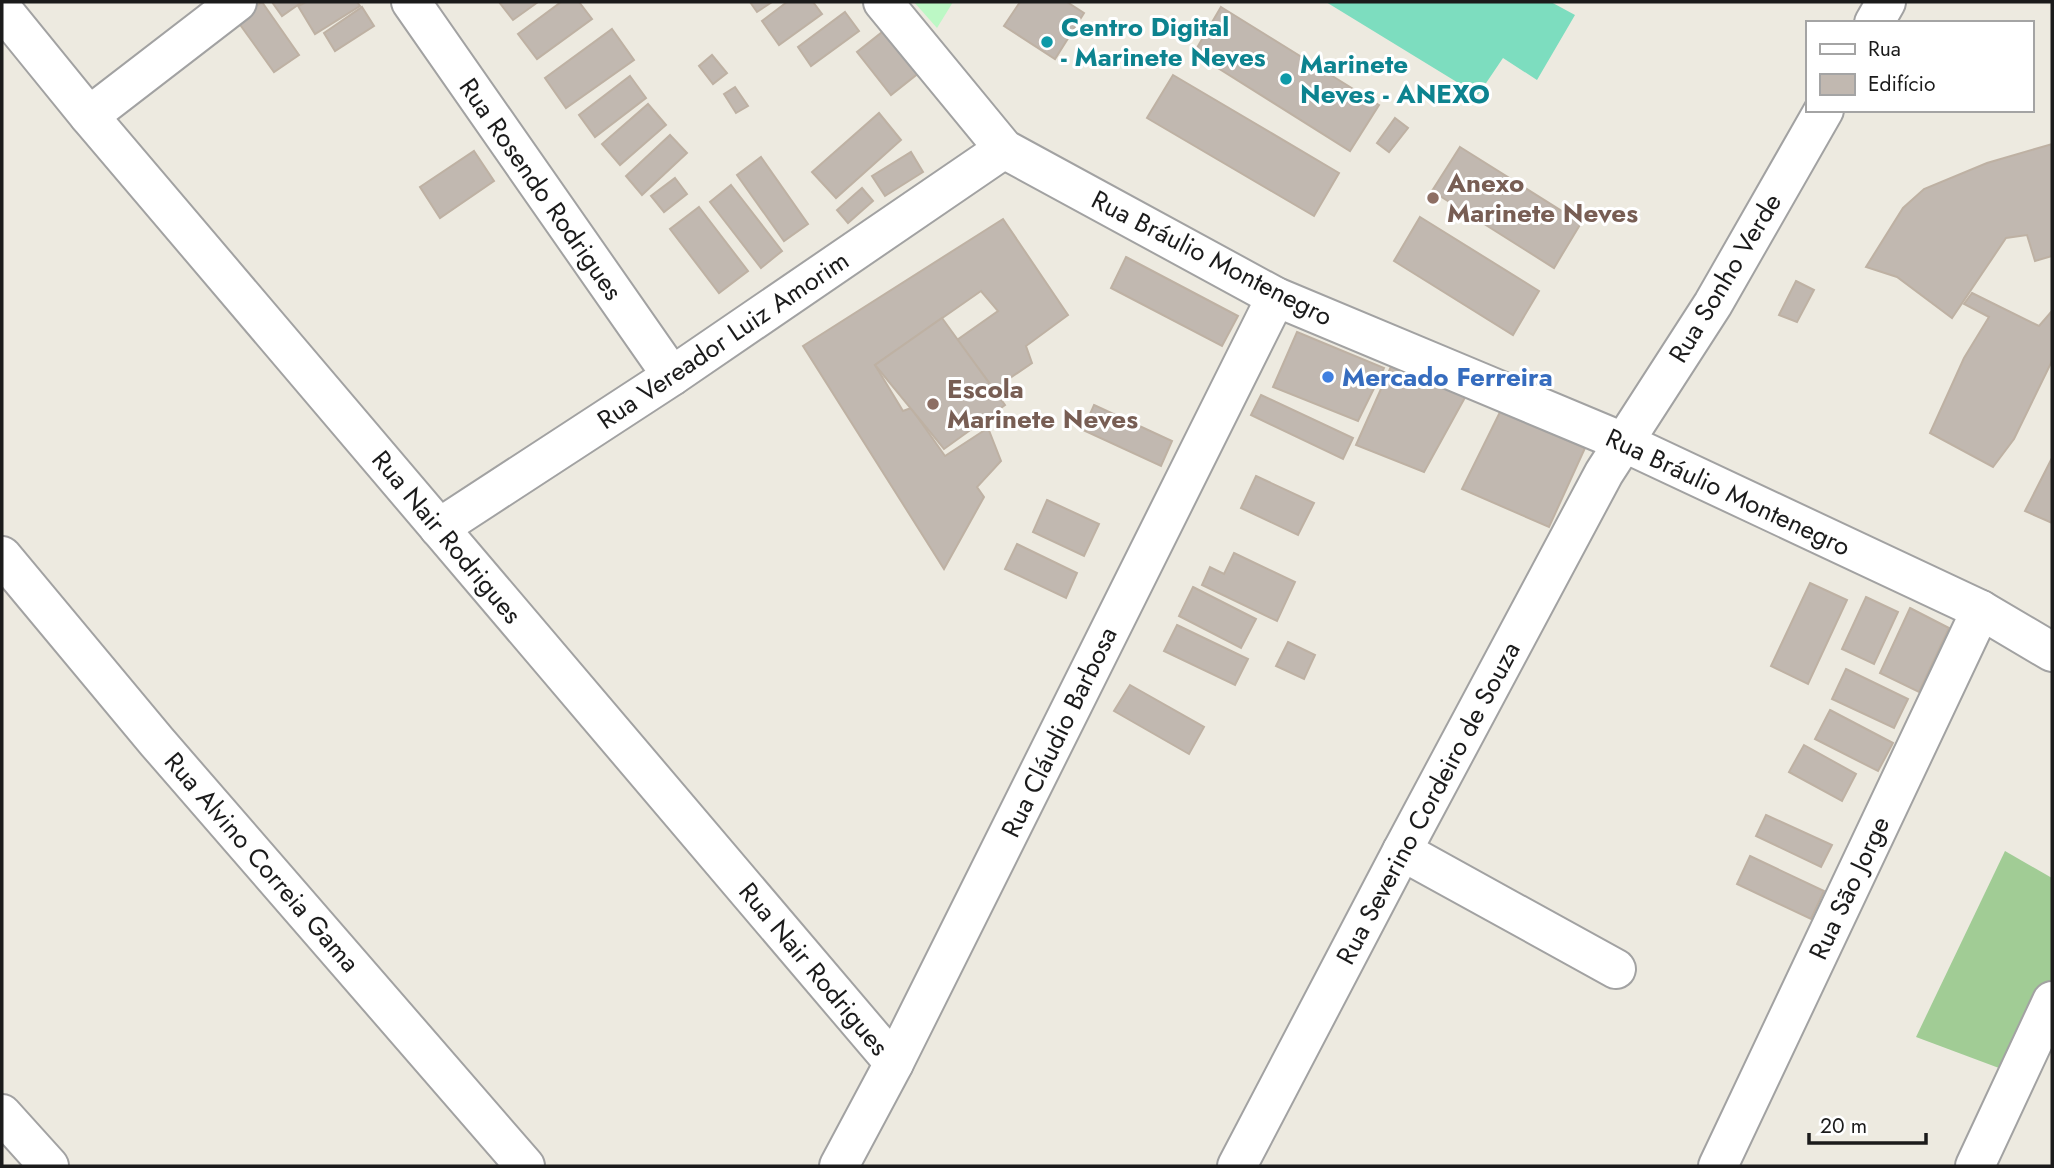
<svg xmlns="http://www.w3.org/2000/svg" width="2054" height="1168" font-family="Jost,sans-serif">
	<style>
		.forest { fill: #a1cc95 }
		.park { fill: #bcf8c5 }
		.pitch { fill: #7dddbf }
		.building { fill: #c1b8b0; stroke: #beb1a3; stroke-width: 2 }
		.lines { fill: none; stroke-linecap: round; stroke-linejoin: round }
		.minor-casing { stroke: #a2a2a2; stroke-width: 42 }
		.minor { stroke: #fff; stroke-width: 38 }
		.culture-dot { fill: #0f9aa8; stroke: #fff; stroke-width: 2.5 }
		.education-dot { fill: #8d6e63; stroke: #fff; stroke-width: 2.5 }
		.shop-dot { fill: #3f7fe0; stroke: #fff; stroke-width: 2.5 }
		.labels { text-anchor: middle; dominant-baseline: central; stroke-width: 6; stroke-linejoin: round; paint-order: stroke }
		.culture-label { font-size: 26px; font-weight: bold; fill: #0d838f; stroke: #fff; text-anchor: start }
		.education-label { font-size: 26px; font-weight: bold; fill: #785e54; stroke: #fff; text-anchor: start }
		.street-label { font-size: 26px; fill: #1b1b1b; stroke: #fff }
		.shop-label { font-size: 26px; font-weight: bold; fill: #366cbe; stroke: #fff; text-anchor: start }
	</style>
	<rect width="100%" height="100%" fill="#edeae0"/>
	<polygon class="forest" points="2005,851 2052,878 2052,985 2015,1074 1916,1037"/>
	<polygon class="park" points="914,2 953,2 937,28"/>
	<polygon class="pitch" points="1326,2 1551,2 1575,15 1537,80 1503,58 1478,95"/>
	<g class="building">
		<polygon points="262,2 299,55 274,72 236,19"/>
		<polygon points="272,2 302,2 282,16"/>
		<polygon points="306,2 357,2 360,6 315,34 298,6"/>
		<polygon points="499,2 538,2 513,20"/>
		<polygon points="561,2 579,2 592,19 537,59 518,34"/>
		<polygon points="750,2 772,2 757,12"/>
		<polygon points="787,2 813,2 822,14 779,45 762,21"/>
		<polygon points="1020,2 1067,2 1084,13 1055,59 1004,26"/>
		<polygon points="362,7 374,26 335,51 324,33"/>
		<polygon points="1221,7 1379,105 1350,151 1194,53"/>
		<polygon points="845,12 859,31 811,66 798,47"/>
		<polygon points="612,29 634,60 566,108 545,78"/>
		<polygon points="886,29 920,72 891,95 857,52"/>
		<polygon points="712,55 727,73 713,84 699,66"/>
		<polygon points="1173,75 1339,173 1314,216 1147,118"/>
		<polygon points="630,76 646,98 595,137 579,115"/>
		<polygon points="735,87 748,106 736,113 724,94"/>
		<polygon points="648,104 666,125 620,165 602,144"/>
		<polygon points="879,113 901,140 836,198 812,172"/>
		<polygon points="1395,118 1408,128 1389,152 1377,143"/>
		<polygon points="670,135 687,153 642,195 626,176"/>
		<polygon points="2052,144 2052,256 2035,261 2027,235 2006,238 1952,318 1897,277 1866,267 1903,208 1924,189 1987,163"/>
		<polygon points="1460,147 1581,223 1554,268 1432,191"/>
		<polygon points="474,151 494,181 440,218 420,187"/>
		<polygon points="911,152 923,172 885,196 872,176"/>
		<polygon points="761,157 808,224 784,241 737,175"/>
		<polygon points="675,178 687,194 664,212 651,196"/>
		<polygon points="731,185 782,251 761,268 710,202"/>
		<polygon points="862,188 873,201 848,223 837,210"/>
		<polygon points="699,207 748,271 719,293 670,229"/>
		<polygon points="1420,217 1539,291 1513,335 1394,261"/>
		<polygon points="1003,219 1068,315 1026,346 1032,363 994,389 957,340 998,311 981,291 875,365 903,411 911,408 945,456 988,428 1001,461 977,487 984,497 944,569 803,346"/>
		<polygon points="1126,257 1238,316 1222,346 1111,288"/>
		<polygon points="1796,281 1814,290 1797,322 1779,315"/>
		<polygon points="1972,293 2039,326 2052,311 2052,361 2014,439 1993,467 1930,433 1964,358 1989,317 1964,304"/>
		<polygon points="942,318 1005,405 944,449 875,365"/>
		<polygon points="1297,332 1384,368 1358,421 1273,387"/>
		<polygon points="1393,362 1468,392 1424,472 1356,445"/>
		<polygon points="1261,395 1353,438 1343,459 1251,415"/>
		<polygon points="1094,405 1172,441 1161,466 1083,430"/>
		<polygon points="1500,412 1585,448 1549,527 1462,489"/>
		<polygon points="2052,458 2052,523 2025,511"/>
		<polygon points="1256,476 1314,503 1298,535 1241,508"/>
		<polygon points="1047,500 1099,524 1084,556 1033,532"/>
		<polygon points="1017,544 1077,573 1066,598 1005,569"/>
		<polygon points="1234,553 1295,582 1277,621 1202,585 1210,567 1224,574"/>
		<polygon points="1810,583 1847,600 1808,684 1771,666"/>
		<polygon points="1193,587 1256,619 1241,648 1179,616"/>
		<polygon points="1866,597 1898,612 1874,664 1842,649"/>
		<polygon points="1910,608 1949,628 1919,692 1880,673"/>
		<polygon points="1177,625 1248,659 1235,685 1164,651"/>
		<polygon points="1288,642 1315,655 1304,679 1276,666"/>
		<polygon points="1846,669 1908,699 1894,728 1832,699"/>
		<polygon points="1130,685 1204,727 1189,754 1114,711"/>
		<polygon points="1830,710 1893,743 1878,771 1815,739"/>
		<polygon points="1804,745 1856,774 1842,801 1789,772"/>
		<polygon points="1766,815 1832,845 1821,867 1756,836"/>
		<polygon points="1750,856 1824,891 1811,919 1737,884"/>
	</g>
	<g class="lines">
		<g class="minor-casing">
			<g id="minor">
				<polyline points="411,2 672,376"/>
				<polyline points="883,2 1004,149 1276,297 1623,442 1981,610 2052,652"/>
				<polyline points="2,9 89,116 894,1063"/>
				<polyline points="1874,23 1886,2"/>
				<polyline points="89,116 237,2"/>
				<polyline points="439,528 672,376 1004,149"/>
				<polyline points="2,556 157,742 525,1166"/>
				<polyline points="1402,851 1616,969"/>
				<polyline points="2,1114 49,1166"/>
				<polyline points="839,1166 894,1063 1276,297"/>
				<polyline points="1237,1166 1402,851 1604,473 1713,304 1824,110"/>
				<polyline points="1718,1166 1981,610"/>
				<polyline points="1975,1166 2052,1001"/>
			</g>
		</g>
		<use href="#minor" class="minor"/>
	</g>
	<g class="culture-dot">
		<circle cx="1047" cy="42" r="7"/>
		<circle cx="1286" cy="79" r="7"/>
	</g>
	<g class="education-dot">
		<circle cx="1433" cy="198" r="7"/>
		<circle cx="933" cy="404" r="7"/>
	</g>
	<circle class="shop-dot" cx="1328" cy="377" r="7"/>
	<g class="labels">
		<g class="culture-label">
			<text x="1061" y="27">Centro Digital<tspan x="1061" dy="30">- Marinete Neves</tspan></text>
			<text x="1300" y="64">Marinete<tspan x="1300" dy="30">Neves - ANEXO</tspan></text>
		</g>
		<g class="education-label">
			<text x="1447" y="183">Anexo<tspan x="1447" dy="30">Marinete Neves</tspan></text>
			<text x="947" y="389">Escola<tspan x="947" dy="30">Marinete Neves</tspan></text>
		</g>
		<g class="street-label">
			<text transform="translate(541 189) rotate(55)">Rua Rosendo Rodrigues</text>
			<text transform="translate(1212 258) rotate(27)">Rua Bráulio Montenegro</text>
			<text transform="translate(1725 278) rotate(-59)">Rua Sonho Verde</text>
			<text transform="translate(723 340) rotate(-34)">Rua Vereador Luiz Amorim</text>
			<text transform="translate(1728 492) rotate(25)">Rua Bráulio Montenegro</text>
			<text transform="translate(447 537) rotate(50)">Rua Nair Rodrigues</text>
			<text transform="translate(1059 732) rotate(-64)">Rua Cláudio Barbosa</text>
			<text transform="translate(1428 803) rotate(-62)">Rua Severino Cordeiro de Souza</text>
			<text transform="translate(262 862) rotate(49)">Rua Alvino Correia Gama</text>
			<text transform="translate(1849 888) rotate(-65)">Rua São Jorge</text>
			<text transform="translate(814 969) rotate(50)">Rua Nair Rodrigues</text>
		</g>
		<g class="shop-label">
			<text x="1342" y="377">Mercado Ferreira</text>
		</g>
	</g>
	<rect width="2054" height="1168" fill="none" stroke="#1b1b1b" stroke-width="7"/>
	<rect x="1806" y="21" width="228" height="91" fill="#ffffff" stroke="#a4a4a4" stroke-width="2"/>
	<rect x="1820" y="44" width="35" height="10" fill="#ffffff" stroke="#a4a4a4" stroke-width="2"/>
	<text x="1868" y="56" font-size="21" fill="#1b1b1b">Rua</text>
	<rect x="1820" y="74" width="35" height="21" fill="#c1b8b0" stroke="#a4a4a4" stroke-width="2"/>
	<text x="1868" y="91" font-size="21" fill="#1b1b1b">Edifício</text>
	<path d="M1809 1133v10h117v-10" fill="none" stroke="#1b1b1b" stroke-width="3.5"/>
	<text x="1820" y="1133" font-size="21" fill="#1b1b1b" stroke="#ffffff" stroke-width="5" paint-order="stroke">20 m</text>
</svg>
